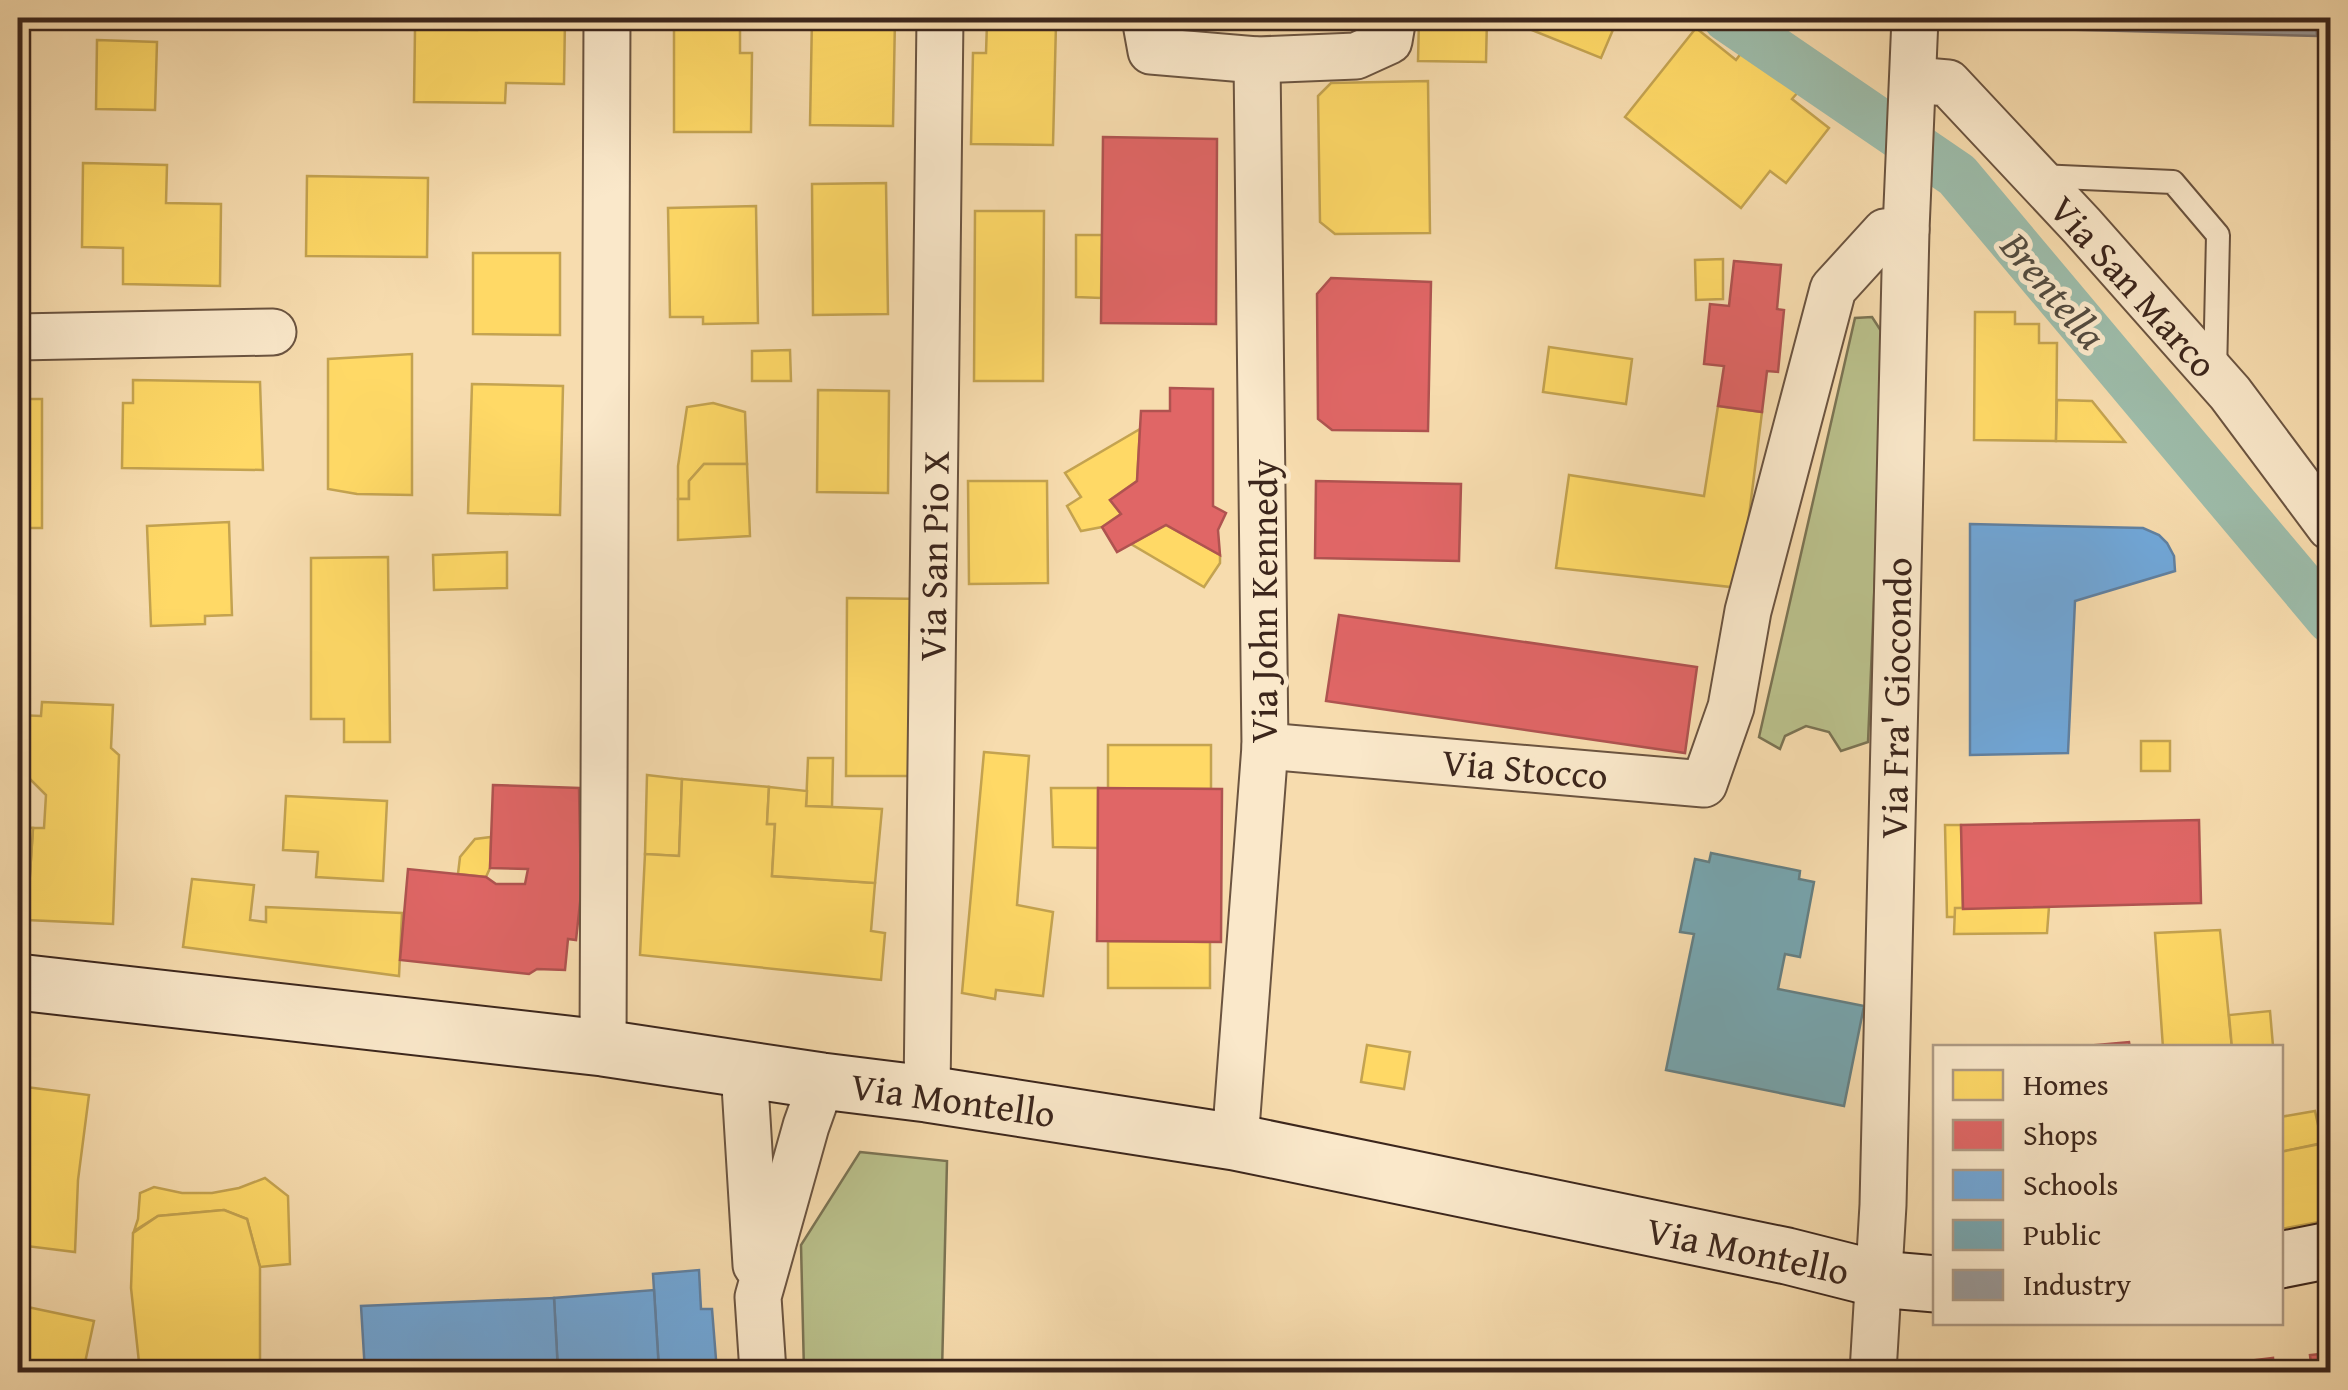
<svg xmlns="http://www.w3.org/2000/svg" width="2348" height="1390" font-family="'Gentium Book Plus',serif">
	<style>
		.green { fill: #bac18c; stroke: #7b7454; stroke-width: 2.5 }
		.homes { fill: #ffd966; stroke: #c4a350; stroke-width: 2.5 }
		.shops { fill: #e06666; stroke: #af5350; stroke-width: 2.5 }
		.schools { fill: #6fa8dc; stroke: #6081a2; stroke-width: 2.5 }
		.public { fill: #76a5af; stroke: #657f83; stroke-width: 2.5 }
		.industry { fill: #999; stroke: #7d7674; stroke-width: 2.5 }
		.lines { fill: none; stroke-linecap: round; stroke-linejoin: round }
		.canal { stroke: #9dbcaa; stroke-width: 48 }
		.service-casing { stroke: #6b5440; stroke-width: 26 }
		.minor-casing { stroke: #6b5440; stroke-width: 49 }
		.secondary-casing { stroke: #3c261c; stroke-width: 59 }
		.service { stroke: #fae8ca; stroke-width: 22 }
		.minor { stroke: #fae8ca; stroke-width: 45 }
		.secondary { stroke: #fae8ca; stroke-width: 55 }
		.labels { text-anchor: middle; dominant-baseline: central; stroke-width: 10; stroke-linejoin: round; paint-order: stroke }
		.street-label { font-size: 38px; fill: #3c261c; stroke: #fae8ca }
		.water-label { font-size: 40px; font-style: italic; fill: #544c40; stroke: #fae8ca }
	</style>
	<rect width="100%" height="100%" fill="#f7dcae"/>
	<filter id="stains"><feTurbulence type="fractalNoise" baseFrequency=".002" numOctaves="4"/><feColorMatrix values="0 0 0 0 .2 0 0 0 0 .09 0 0 0 0 .02 0 0 0 .5 -.17"/></filter>
	<radialGradient id="worn" r=".72"><stop offset=".6" stop-color="#630" stop-opacity="0"/><stop offset="1" stop-color="#630" stop-opacity=".3"/></radialGradient>
	<g class="green">
		<polygon points="1872,317 1885,337 1868,742 1841,751 1829,732 1806,726 1785,736 1780,749 1759,737 1855,318"/>
		<polygon points="860,1152 947,1161 942,1372 804,1372 801,1245"/>
	</g>
	<g class="homes">
		<polygon points="477,18 565,18 564,84 506,83 505,103 414,102 415,29 477,30"/>
		<polygon points="674,18 740,18 740,53 752,53 751,132 674,132"/>
		<polygon points="812,18 895,18 893,126 810,125"/>
		<rect x="1071" y="18" width="36" height="8"/>
		<polygon points="1419,18 1487,18 1486,62 1418,61"/>
		<polygon points="1502,18 1618,18 1601,58"/>
		<polygon points="18,23 23,23 21,101 18,101"/>
		<polygon points="987,23 1056,24 1053,145 971,144 973,53 986,53"/>
		<polygon points="1696,28 1736,60 1745,48 1799,91 1792,99 1829,128 1786,183 1770,171 1741,208 1625,117"/>
		<polygon points="97,40 157,42 155,110 96,109"/>
		<polygon points="1428,81 1430,233 1335,234 1320,222 1318,96 1331,83"/>
		<polygon points="83,163 167,165 166,203 221,204 220,286 123,284 123,248 82,247"/>
		<rect x="18" y="164" width="8" height="107"/>
		<polygon points="307,176 428,178 427,257 306,256"/>
		<polygon points="886,183 888,314 813,315 812,184"/>
		<polygon points="756,206 758,323 703,324 703,317 670,317 668,208"/>
		<polygon points="975,211 1044,211 1043,381 974,381"/>
		<polygon points="1076,235 1102,235 1101,298 1076,297"/>
		<polygon points="473,253 560,253 560,335 473,334"/>
		<polygon points="1723,259 1723,299 1696,300 1695,260"/>
		<polygon points="1975,312 2015,312 2015,324 2039,324 2039,343 2057,343 2056,441 1974,440"/>
		<polygon points="1549,347 1632,359 1626,404 1543,392"/>
		<polygon points="790,350 791,381 752,381 752,351"/>
		<polygon points="412,354 412,495 357,494 328,489 328,359"/>
		<polygon points="133,380 260,382 263,470 122,468 123,403 133,403"/>
		<polygon points="472,384 563,386 560,515 468,513"/>
		<polygon points="818,390 889,391 888,493 817,492"/>
		<rect x="18" y="399" width="24" height="129"/>
		<polygon points="2057,400 2092,401 2125,442 2056,441"/>
		<polygon points="713,403 745,412 747,464 704,464 689,481 689,499 678,499 678,466 687,407"/>
		<polygon points="1718,406 1762,412 1740,588 1556,568 1569,475 1704,496"/>
		<polygon points="1140,429 1137,481 1110,500 1121,514 1102,527 1081,531 1067,506 1081,497 1065,473"/>
		<polygon points="704,464 747,464 750,536 678,540 678,499 689,499 689,481"/>
		<polygon points="968,481 1047,481 1048,583 969,584"/>
		<polygon points="229,522 232,615 205,616 205,624 151,626 147,526"/>
		<polygon points="1166,525 1220,555 1220,563 1204,587 1131,544"/>
		<polygon points="507,552 507,588 434,590 433,555"/>
		<polygon points="388,557 390,742 344,742 344,719 311,719 311,558"/>
		<polygon points="847,598 927,599 925,776 846,776"/>
		<polygon points="42,702 113,705 111,748 119,755 113,924 27,920 33,828 44,828 46,795 28,777 18,777 18,715 41,716"/>
		<rect x="2141" y="741" width="29" height="30"/>
		<polygon points="1108,745 1211,745 1211,789 1108,788"/>
		<polygon points="984,752 1029,756 1017,905 1053,912 1043,996 996,990 995,999 962,993"/>
		<polygon points="808,758 833,758 832,807 806,806"/>
		<polygon points="647,775 682,779 679,856 645,854"/>
		<polygon points="682,779 769,787 767,824 775,824 772,876 875,883 871,931 885,933 881,980 640,955 645,854 679,856"/>
		<polygon points="769,787 807,791 806,806 882,809 875,883 772,876 775,824 767,824"/>
		<polygon points="1051,788 1098,788 1098,848 1053,847"/>
		<polygon points="286,796 387,801 383,881 316,877 318,852 283,850"/>
		<polygon points="1945,825 1961,825 1963,917 1947,917"/>
		<polygon points="18,827 33,828 27,920 18,920"/>
		<polygon points="491,837 490,868 486,877 458,874 460,857 475,839"/>
		<polygon points="192,879 254,885 250,920 266,922 266,907 402,913 399,976 183,947"/>
		<polygon points="2049,907 2047,933 1954,934 1955,908"/>
		<polygon points="2220,930 2232,1048 2163,1048 2155,933"/>
		<polygon points="1108,941 1210,942 1210,988 1108,988"/>
		<polygon points="2330,1000 2330,1040 2322,1002"/>
		<polygon points="2270,1011 2273,1046 2232,1048 2229,1015"/>
		<polygon points="1367,1045 1410,1052 1404,1089 1361,1082"/>
		<polygon points="26,1087 89,1095 78,1180 75,1252 18,1245 18,1137 20,1137"/>
		<polygon points="2315,1111 2322,1143 2280,1152 2280,1117"/>
		<polygon points="2330,1142 2330,1220 2281,1229 2280,1152"/>
		<polygon points="265,1178 288,1196 290,1264 260,1267 247,1219 224,1210 158,1216 134,1231 138,1219 140,1193 154,1187 182,1193 212,1193 239,1188"/>
		<polygon points="224,1210 247,1219 260,1267 260,1372 140,1372 131,1288 133,1233 158,1216"/>
		<polygon points="18,1305 94,1321 83,1372 18,1372"/>
	</g>
	<g class="shops">
		<polygon points="1103,137 1217,139 1216,324 1101,323"/>
		<polygon points="1734,261 1781,265 1777,309 1784,310 1778,372 1767,371 1762,412 1718,406 1724,366 1704,364 1710,304 1729,306"/>
		<polygon points="1331,278 1431,282 1428,431 1332,430 1318,419 1317,294"/>
		<polygon points="1170,388 1213,389 1213,506 1226,513 1218,530 1220,555 1166,525 1117,552 1102,527 1121,514 1110,500 1137,481 1141,411 1170,411"/>
		<polygon points="1316,481 1461,484 1459,561 1315,558"/>
		<polygon points="1339,615 1697,667 1685,753 1326,701"/>
		<polygon points="493,785 579,788 581,894 576,940 568,939 565,970 537,969 529,974 400,960 408,869 486,877 496,884 525,884 528,869 490,868"/>
		<polygon points="1098,788 1222,789 1221,942 1097,941"/>
		<polygon points="2199,820 2201,903 1963,909 1961,825"/>
		<polygon points="2129,1042 2130,1048 2063,1048"/>
		<polygon points="2330,1353 2330,1372 2312,1372 2310,1355"/>
		<polygon points="2273,1358 2274,1372 2166,1372 2166,1371"/>
	</g>
	<g class="schools">
		<polygon points="1970,524 2143,528 2159,535 2167,543 2174,556 2175,571 2075,601 2068,753 1970,755"/>
		<polygon points="699,1270 701,1309 712,1309 717,1372 637,1372 659,1371 653,1274"/>
		<polygon points="654,1290 659,1371 558,1372 554,1298"/>
		<polygon points="554,1298 558,1372 365,1372 361,1306"/>
	</g>
	<polygon class="public" points="1711,853 1800,871 1799,879 1814,882 1800,957 1785,954 1778,989 1864,1006 1844,1106 1666,1070 1694,934 1680,932 1695,859 1709,862"/>
	<polygon class="industry" points="2048,18 2330,18 2330,21 2316,21 2317,36 2048,29"/>
	<g class="lines">
		<polyline class="canal" points="1727,18 1957,175 2330,619"/>
		<g class="service-casing">
			<polyline id="service" points="2039,176 2173,182 2218,235 2215,374"/>
		</g>
		<g class="minor-casing">
			<g id="minor">
				<polyline points="1145,18 1151,51 1257,60 1356,56 1389,41 1393,18"/>
				<polyline points="1913,80 1948,83 2082,226 2230,393 2330,527"/>
				<polyline points="18,337 273,332"/>
				<polyline points="1265,746 1704,784 1731,707 1748,611 1833,289 1885,232 1906,230"/>
				<polyline points="603,1048 607,18"/>
				<polyline points="744,1069 756,1265"/>
				<polyline points="927,1094 940,18"/>
				<polyline points="1235,1142 1265,746 1257,60"/>
				<polyline points="763,1372 758,1297 806,1126 822,1081"/>
				<polyline points="1873,1372 1883,1205 1906,230 1915,18"/>
			</g>
		</g>
		<g class="secondary-casing">
			<g id="secondary">
				<polyline points="18,982 603,1048 822,1081 927,1094 1235,1142 1787,1256 1878,1279 1936,1284"/>
				<polyline points="2280,1260 2330,1250"/>
			</g>
		</g>
		<use href="#service" class="service"/>
		<use href="#minor" class="minor"/>
		<use href="#secondary" class="secondary"/>
	</g>
	<g class="labels">
		<g class="street-label">
			<text transform="translate(2134 286) rotate(48)">Via San Marco</text>
			<text transform="translate(933 556) rotate(-89)">Via San Pio X</text>
			<text transform="translate(1263 601) rotate(-90)">Via John Kennedy</text>
			<text transform="translate(1895 698) rotate(-89)">Via Fra' Giocondo</text>
			<text transform="translate(1525 768) rotate(5)">Via Stocco</text>
			<text transform="translate(953 1099) rotate(8)">Via Montello</text>
			<text transform="translate(1748 1250) rotate(12)">Via Montello</text>
		</g>
		<g class="water-label">
			<text transform="translate(2054 290) rotate(50)">Brentella</text>
		</g>
	</g>
	<rect width="2348" height="1390" fill="none" stroke="#f7dcae" stroke-width="60"/>
	<rect x="20" y="20" width="2308" height="1350" fill="none" stroke="#3c261c" stroke-width="5"/>
	<rect x="30" y="30" width="2288" height="1330" fill="none" stroke="#3c261c" stroke-width="2.5"/>
	<rect x="1933" y="1045" width="350" height="280" fill="#fae8ca" stroke="#ae9a84" stroke-width="2.5"/>
	<rect x="1953" y="1070" width="50" height="30" fill="#ffd966" stroke="#ae9a84" stroke-width="2.5"/>
	<text x="2023" y="1095" font-size="30" fill="#3c261c">Homes</text>
	<rect x="1953" y="1120" width="50" height="30" fill="#e06666" stroke="#ae9a84" stroke-width="2.5"/>
	<text x="2023" y="1145" font-size="30" fill="#3c261c">Shops</text>
	<rect x="1953" y="1170" width="50" height="30" fill="#6fa8dc" stroke="#ae9a84" stroke-width="2.5"/>
	<text x="2023" y="1195" font-size="30" fill="#3c261c">Schools</text>
	<rect x="1953" y="1220" width="50" height="30" fill="#76a5af" stroke="#ae9a84" stroke-width="2.5"/>
	<text x="2023" y="1245" font-size="30" fill="#3c261c">Public</text>
	<rect x="1953" y="1270" width="50" height="30" fill="#999999" stroke="#ae9a84" stroke-width="2.5"/>
	<text x="2023" y="1295" font-size="30" fill="#3c261c">Industry</text>
	<rect width="100%" height="100%" filter="url(#stains)"/>
	<rect width="100%" height="100%" fill="url(#worn)"/>
</svg>
